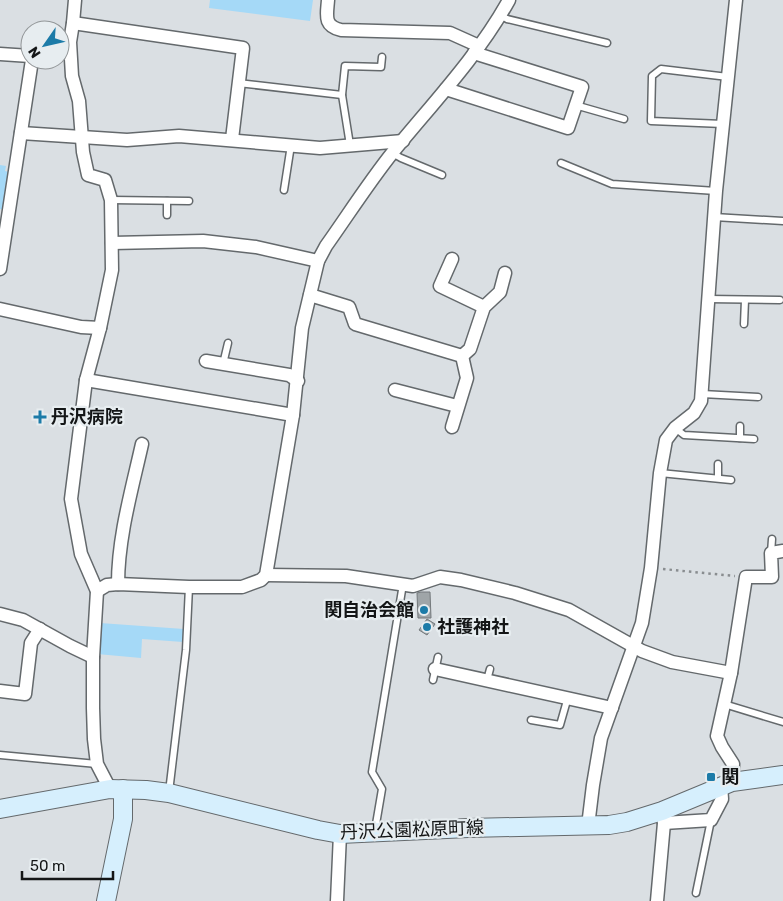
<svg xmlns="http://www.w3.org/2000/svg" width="783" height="901" font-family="Rubik,'Noto Sans JP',sans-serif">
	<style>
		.green { fill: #a5d9f7 }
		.building { fill: #9fa5a8; stroke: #74797c }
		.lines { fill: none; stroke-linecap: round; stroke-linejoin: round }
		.service-casing { stroke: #64696c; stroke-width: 9 }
		.minor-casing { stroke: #64696c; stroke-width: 15 }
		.secondary-casing { stroke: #64696c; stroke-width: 20 }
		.path { stroke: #898d90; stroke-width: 2.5; stroke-dasharray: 2.5 4; stroke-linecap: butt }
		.service { stroke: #fff; stroke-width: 6 }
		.minor { stroke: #fff; stroke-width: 12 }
		.secondary { stroke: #d6effd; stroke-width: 18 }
		.poi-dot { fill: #1c7ba8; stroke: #e7edf0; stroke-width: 2 }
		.labels { text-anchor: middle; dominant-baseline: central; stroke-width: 4.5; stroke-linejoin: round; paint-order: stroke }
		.poi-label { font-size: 18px; font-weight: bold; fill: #141617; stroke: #e7edf0; text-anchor: start }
		.street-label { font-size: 18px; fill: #141617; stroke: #e7edf0 }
	</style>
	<rect width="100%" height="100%" fill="#dadfe3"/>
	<g class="green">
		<polygon points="210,0 313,0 310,21 209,8"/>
		<polygon points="0,165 6,166 5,171 9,172 4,210 0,209"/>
		<polygon points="100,623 184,629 183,642 142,639 141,658 97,654"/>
	</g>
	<g class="building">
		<polygon points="421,592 430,592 431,618 418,618 417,593"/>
		<polygon points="427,619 435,624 427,635 419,630"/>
	</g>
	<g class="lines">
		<g class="service-casing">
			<g id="service">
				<polyline points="500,15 507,19 607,43"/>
				<polyline points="238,83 342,95"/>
				<polyline points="575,105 624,119"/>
				<polyline points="723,124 651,121 652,76 661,69 728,77"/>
				<polyline points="350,145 342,95 345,66 381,67 382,57"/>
				<polyline points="392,153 401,158 442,175"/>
				<polyline points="561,163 612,184 716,191"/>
				<polyline points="284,190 291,145"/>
				<polyline points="111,200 189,201"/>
				<polyline points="167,215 167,201"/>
				<polyline points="714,217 783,221"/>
				<polyline points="708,299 780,300"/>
				<polyline points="744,324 745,300"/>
				<polyline points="223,364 228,343"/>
				<polyline points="702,394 758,397"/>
				<polyline points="675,428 684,435 754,439"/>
				<polyline points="740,438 740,426"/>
				<polyline points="718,464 718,478"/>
				<polyline points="660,473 731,480"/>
				<polyline points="771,553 772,539"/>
				<polyline points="433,680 438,657"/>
				<polyline points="487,680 490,669"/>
				<polyline points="724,704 783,722"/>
				<polyline points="531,720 560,725 568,697"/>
				<polyline points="0,755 97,764"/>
				<polyline points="169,792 186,650 189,587"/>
				<polyline points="375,830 382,789 372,772 403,584"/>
				<polyline points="696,893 711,820"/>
			</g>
		</g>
		<g class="minor-casing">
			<g id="minor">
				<polyline points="75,0 73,23 70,42 72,76 79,101 83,152 88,175 105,180 111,200 112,270 100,328 86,380 71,499 81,554 97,591 93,657 93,708 94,739 97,764 110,789"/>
				<path d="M328,0c-1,15 -5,26 13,30l109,3 29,13"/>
				<polyline points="73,23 243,48 232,139"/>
				<polyline points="0,54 30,56"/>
				<polyline points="446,89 568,128 582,87 474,53"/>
				<polyline points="21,133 127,140 179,136 320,148 403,141"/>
				<polyline points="112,243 203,241 256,247 318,261"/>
				<polyline points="452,259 440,286 484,307"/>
				<polyline points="0,269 32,60"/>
				<polyline points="310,295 349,307 355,324 462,356"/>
				<polyline points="0,309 81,327 100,328"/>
				<polyline points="462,356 470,349 484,307 500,292 505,273"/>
				<polyline points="206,361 289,375 298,381"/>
				<polyline points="86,380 293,415"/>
				<polyline points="395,390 457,406"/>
				<polyline points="452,427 467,378 462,356"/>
				<polyline points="266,575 346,576 413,586 440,577 461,580 515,593 569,610 642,651 672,662 731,673"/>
				<path d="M118,584c0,-47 14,-95 24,-140"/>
				<path d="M97,591l10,-6 11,-1 71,3h53l19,-7 5,-5 27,-160 9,-87 16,-67 8,-15c22,-31 43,-64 67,-94 40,-49 85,-96 116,-152"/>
				<polyline points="0,614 23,620 70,646 93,657"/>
				<polyline points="435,669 612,708"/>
				<polyline points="0,691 25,694 31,643 40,629"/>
				<polyline points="732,782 733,764 722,747 717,736 731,673 746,577 772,577 771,553 783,551"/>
				<polyline points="664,823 711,820 722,799 721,786"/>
				<polyline points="588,826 593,785 601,738 642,623 651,568 660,473 666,440 675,428 694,413 701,401 716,191 736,0"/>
				<polyline points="337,901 340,834"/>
				<polyline points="657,901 664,823 662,811"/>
			</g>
		</g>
		<g class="secondary-casing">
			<g id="secondary">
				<polyline points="0,809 110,789 146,790 169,793 318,830 340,834 468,828 609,825 627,822 662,811 732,782 783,775"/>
				<polyline points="106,901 123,819 123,789"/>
			</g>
		</g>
		<polyline class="path" points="663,569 735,576"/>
		<use href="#service" class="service"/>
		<use href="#minor" class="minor"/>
		<use href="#secondary" class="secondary"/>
	</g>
	<g class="poi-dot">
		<path d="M37.5 409.5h5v5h5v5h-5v5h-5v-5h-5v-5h5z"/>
		<circle cx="424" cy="610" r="5"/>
		<circle cx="427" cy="627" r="5"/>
		<rect x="706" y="772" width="10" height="10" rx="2.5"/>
	</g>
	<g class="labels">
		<g class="poi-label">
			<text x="51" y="417">丹沢病院</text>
			<text x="414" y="610" text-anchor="end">関自治会館</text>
			<text x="437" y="627">社護神社</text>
			<text x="721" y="777">関</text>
		</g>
		<g class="street-label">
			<text transform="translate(412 830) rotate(-2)">丹沢公園松原町線</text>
		</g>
	</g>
	<g transform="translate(45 45) rotate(236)"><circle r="24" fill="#e7edf0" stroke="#939799"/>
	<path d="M0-4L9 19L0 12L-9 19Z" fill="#1c7ba8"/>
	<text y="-8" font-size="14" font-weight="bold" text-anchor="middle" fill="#141617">N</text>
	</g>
	<path d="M22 871v8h91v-8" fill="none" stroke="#141617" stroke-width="2.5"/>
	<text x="30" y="871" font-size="15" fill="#141617" stroke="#e7edf0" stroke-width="4" paint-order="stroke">50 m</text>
</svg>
